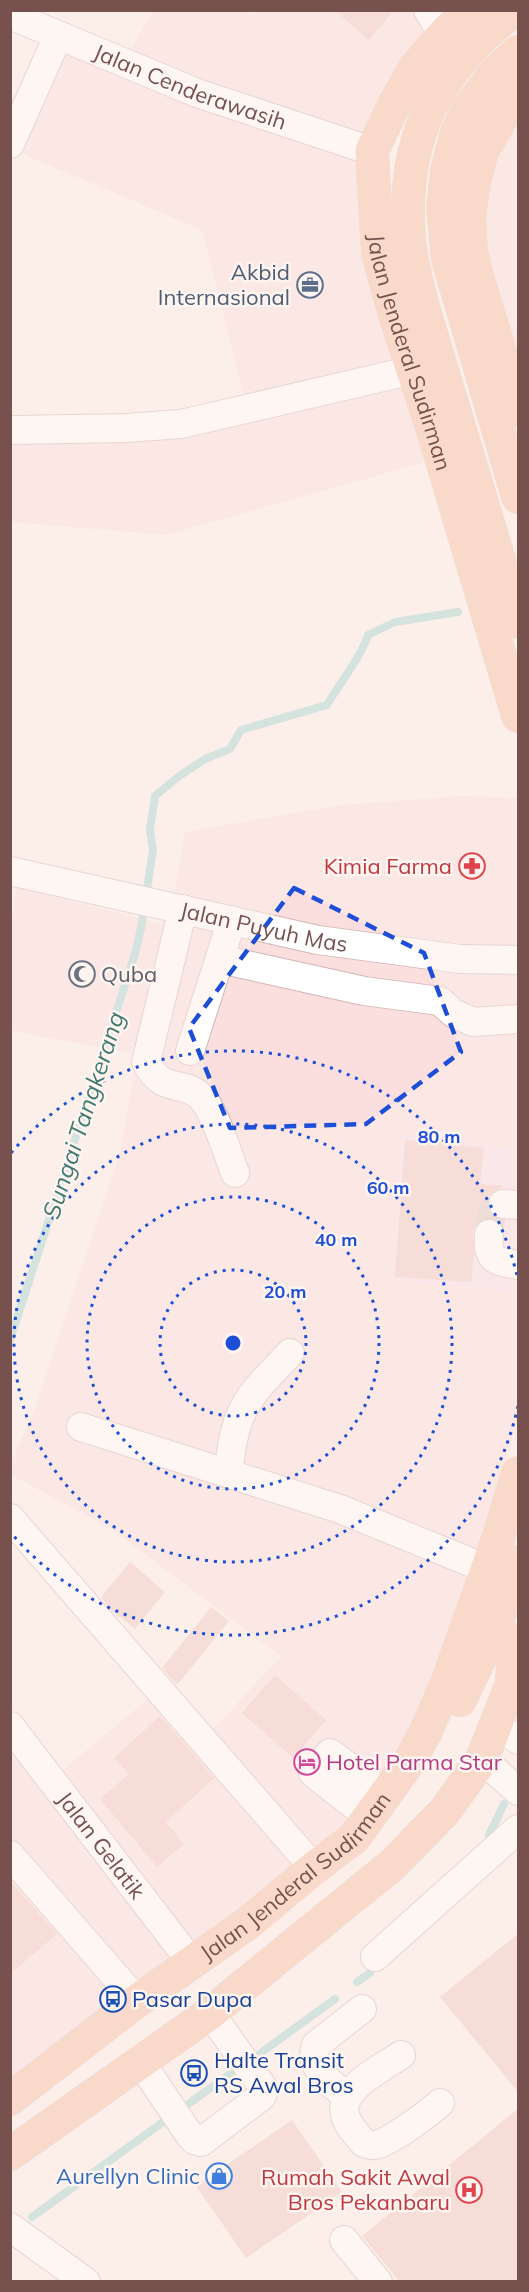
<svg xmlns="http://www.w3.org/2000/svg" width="529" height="2292" font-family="Mulish,sans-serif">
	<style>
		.commercial { fill: #fbdede }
		.medical { fill: #f9dde8 }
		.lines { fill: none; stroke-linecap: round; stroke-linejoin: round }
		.stream { stroke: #a4d6d0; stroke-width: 8 }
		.building { fill: #f0c7c2 }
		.minor-tunnel { stroke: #dac8c2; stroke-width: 28; stroke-dasharray: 28 14; stroke-linecap: butt }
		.minor-casing { stroke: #d0b7b1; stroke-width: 30 }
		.major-casing { stroke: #d6cbca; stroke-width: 34 }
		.minor { stroke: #fff; stroke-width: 28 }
		.major { stroke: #f7c2a5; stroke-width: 33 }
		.marked { fill: none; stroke: #1d4ed8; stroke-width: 4.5; stroke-dasharray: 12 8; stroke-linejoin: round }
		.ring { fill: none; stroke: #1d4ed8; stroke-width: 3; stroke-dasharray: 3 6 }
		.labels { text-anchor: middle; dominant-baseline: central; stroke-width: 5; stroke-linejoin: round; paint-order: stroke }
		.street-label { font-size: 22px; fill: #76514d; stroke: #fef4f0 }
		.service-label { font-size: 22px; fill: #4e5e75; stroke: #fef4f0; text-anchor: end }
		.health-label { font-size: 22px; fill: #be3a42; stroke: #fef4f0; text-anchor: end }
		.worship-label { font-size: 22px; fill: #5b616d; stroke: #fef4f0; text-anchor: start }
		.hotel-label { font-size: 22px; fill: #b23c85; stroke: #fef4f0; text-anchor: start }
		.transit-label { font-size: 22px; fill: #164399; stroke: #fef4f0; text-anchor: start }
		.shop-label { font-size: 22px; fill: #366cbe; stroke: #fef4f0; text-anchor: end }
		.water-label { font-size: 24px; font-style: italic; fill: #417a73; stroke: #fef4f0 }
		.centre { fill: #1d4ed8; stroke: #fef4f0; stroke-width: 3 }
		.ring-label { font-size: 18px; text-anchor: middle; font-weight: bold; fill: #1d4ed8; stroke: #fef4f0; stroke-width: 5; stroke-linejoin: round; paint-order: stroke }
	</style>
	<rect width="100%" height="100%" fill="#fcefe9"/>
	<g class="commercial">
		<polygon points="245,10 254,15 259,10 450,11 359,148 426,462 166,535 11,522 10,416 175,415 244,397 202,230 11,149 54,34 130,51 153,11"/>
		<polygon points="518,105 518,380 486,277 483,184"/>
		<polygon points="463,796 518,798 518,1419 484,1534 433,1678 385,1794 317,1853 11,2085 10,1715 59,1773 159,1690 203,1740 281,1656 110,1528 11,1475 11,1463 37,1403 120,1152 137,1054 11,1031 11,925 16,887 169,926 185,832 340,805"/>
	</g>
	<polygon class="medical" points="401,1135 518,1148 518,1292 392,1280"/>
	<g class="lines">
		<g class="stream">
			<path d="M10,1340l125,-386 6,-26 12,-78 -3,-20 5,-34 23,-19 27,-18 25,-10 11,-19 86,-25c13,-23 33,-46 41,-70l27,-13 63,-10"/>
			<polyline points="489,1835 504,1804"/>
			<polyline points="357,1982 370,1973"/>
			<polyline points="251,2060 335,1999"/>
			<polyline points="180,2110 241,2066"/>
			<polyline points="32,2217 170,2117"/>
		</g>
	</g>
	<g class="building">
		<polygon points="334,10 394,10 369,40"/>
		<polygon points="405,1140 484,1148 480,1184 504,1186 490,1194 487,1202 489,1212 493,1217 501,1220 501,1223 489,1218 481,1220 475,1226 473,1233 474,1255 471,1282 395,1277"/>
		<polygon points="130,1562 165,1592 135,1629 111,1610 101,1597"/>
		<polygon points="211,1607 229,1621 177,1685 162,1668"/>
		<polygon points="275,1675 326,1720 293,1758 242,1713"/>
		<polygon points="160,1716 214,1778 166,1822 184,1844 157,1867 100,1799 129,1774 114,1758"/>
		<polygon points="10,1881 57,1934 10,1974"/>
		<polygon points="519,1933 519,2093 440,1997"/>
		<polygon points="519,2108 519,2282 400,2282 362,2236"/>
		<polygon points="292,2120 342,2192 246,2258 196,2186"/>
	</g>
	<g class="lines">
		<path class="minor-tunnel" d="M489,1234c2,-12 1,-25 14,-30"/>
		<g class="minor-casing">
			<g id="minor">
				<polyline points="428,10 443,35"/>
				<path id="s1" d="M10,15l187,78 175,58"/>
				<polyline points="10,144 58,36"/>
				<polyline points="13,430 126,428 181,424 413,370"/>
				<path id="s2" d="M10,871l308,69 142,19 58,1"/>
				<path d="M183,909l-37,153c17,33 35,17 54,34 14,12 28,59 35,77"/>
				<polyline points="220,959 364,991 440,1001 453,1013 473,1022 518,1019"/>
				<polyline points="190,1051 232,920"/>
				<polyline points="503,1204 518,1205"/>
				<path d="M489,1234c-2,27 6,27 29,31"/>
				<polyline points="81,1427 340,1509 487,1569"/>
				<path d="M228,1473c3,-20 5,-43 14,-61 10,-22 32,-41 48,-59"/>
				<polyline points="10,1518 314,1868"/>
				<polyline points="495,1724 518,1740"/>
				<path id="s3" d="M10,1726l182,237"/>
				<polyline points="482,1759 518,1791"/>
				<polyline points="369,1817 313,1773 330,1753 385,1794"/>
				<polyline points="10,1855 137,2001"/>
				<polyline points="375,1957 518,1829"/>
				<path d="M401,2055c-19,13 -63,34 -56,60 3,11 12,20 19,28 2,1 7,2 10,2 14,-1 55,-32 66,-42"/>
				<polyline points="141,2063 189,2134 194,2140 201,2142 262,2096 264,2089 210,2013"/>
				<path d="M347,2097c-15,-13 -40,-30 -31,-52l46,-36"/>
				<polyline points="10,2227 86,2282"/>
				<polyline points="344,2240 378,2282"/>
			</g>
		</g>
		<g class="major-casing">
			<g id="major">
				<path id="s4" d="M470,10l-23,21 -17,19 -17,21 -18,32 -23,48 2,37 4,66 17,61 39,119 84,282"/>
				<path d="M515,10c-77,57 -114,129 -106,226 2,28 10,55 17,81l92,305"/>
				<polyline points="518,52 494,74 468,109 456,135 447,170 443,209 448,260 518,497"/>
				<polyline points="518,90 482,151 474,182 469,216 471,251 478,280 518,410"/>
				<polyline points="512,1683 513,1655 518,1640"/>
				<polyline points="460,1700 495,1627 518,1562"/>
				<path id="s5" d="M10,2099l127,-98 111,-78 66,-55 40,-30 57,-79 15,-28 21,-48 51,-144 20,-66"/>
				<polyline points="10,2154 210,2013 392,1865 445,1811 482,1759 512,1683 518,1676"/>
			</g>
		</g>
		<use href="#minor" class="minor"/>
		<use href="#major" class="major"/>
	</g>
	<path d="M0 0H529V2292H0ZM294,888l130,65 37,99 -95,72 -136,4 -41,-100z" fill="#fcefe9" fill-opacity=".55" fill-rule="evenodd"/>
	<path class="marked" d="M294,888l130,65 37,99 -95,72 -136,4 -41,-100z"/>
	<g class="ring">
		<circle cx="233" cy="1343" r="73"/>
		<circle cx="233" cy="1343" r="146"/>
		<circle cx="233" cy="1343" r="219"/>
		<path d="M518 1406A292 292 0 0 1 11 1533M11 1153A292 292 0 0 1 518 1280"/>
	</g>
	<defs>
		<g id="office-ring" transform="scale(1.35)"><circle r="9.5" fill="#fef4f0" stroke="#5c6f8a" stroke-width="1.5"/><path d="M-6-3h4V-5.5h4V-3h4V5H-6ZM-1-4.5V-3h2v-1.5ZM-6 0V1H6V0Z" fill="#5c6f8a"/></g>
		<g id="pharmacy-ring" transform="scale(1.35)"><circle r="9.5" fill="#fef4f0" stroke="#e0444e" stroke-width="1.5"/><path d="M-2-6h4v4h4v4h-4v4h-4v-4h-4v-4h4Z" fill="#e0444e"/></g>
		<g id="mosque-ring" transform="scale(1.35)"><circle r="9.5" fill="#fef4f0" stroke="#6b7280" stroke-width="1.5"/><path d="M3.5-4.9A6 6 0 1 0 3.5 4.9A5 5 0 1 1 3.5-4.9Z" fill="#6b7280"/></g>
		<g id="hotel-ring" transform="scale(1.35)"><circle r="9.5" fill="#fef4f0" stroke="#d1479c" stroke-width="1.5"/><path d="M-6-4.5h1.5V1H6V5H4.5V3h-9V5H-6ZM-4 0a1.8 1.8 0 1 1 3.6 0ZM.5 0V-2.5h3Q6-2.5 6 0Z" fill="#d1479c"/></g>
		<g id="bus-ring" transform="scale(1.35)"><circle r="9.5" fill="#fef4f0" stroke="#1a4fb4" stroke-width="1.5"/><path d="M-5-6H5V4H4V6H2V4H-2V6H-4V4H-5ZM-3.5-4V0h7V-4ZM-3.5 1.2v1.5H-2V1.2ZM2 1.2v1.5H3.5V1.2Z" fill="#1a4fb4"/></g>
		<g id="shop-ring" transform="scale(1.35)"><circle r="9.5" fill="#fef4f0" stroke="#3f7fe0" stroke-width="1.5"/><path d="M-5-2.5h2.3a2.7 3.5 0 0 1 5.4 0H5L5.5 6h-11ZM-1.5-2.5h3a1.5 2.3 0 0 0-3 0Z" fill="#3f7fe0"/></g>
		<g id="hospital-ring" transform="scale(1.35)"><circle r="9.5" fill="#fef4f0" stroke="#e0444e" stroke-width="1.5"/><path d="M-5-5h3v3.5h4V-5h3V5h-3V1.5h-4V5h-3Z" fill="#e0444e"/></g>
	</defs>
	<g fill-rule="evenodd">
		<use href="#office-ring" x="310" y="285"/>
		<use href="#pharmacy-ring" x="472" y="866"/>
		<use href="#mosque-ring" x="82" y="974"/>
		<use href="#hotel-ring" x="307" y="1762"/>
		<use href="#bus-ring" x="113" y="1999"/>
		<use href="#bus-ring" x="194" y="2073"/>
		<use href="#shop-ring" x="219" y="2176"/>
		<use href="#hospital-ring" x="469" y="2190"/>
	</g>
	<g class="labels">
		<g class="street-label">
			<text stroke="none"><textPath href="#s1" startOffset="194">Jalan Cenderawasih</textPath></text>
			<text stroke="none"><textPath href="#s4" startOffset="380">Jalan Jenderal Sudirman</textPath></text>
			<text stroke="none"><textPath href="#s2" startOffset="260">Jalan Puyuh Mas</textPath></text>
			<text stroke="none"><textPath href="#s3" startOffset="150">Jalan Gelatik</textPath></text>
			<text stroke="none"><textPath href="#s5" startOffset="363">Jalan Jenderal Sudirman</textPath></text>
		</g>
		<g class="service-label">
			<text x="290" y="272">Akbid<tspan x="290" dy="25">Internasional</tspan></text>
		</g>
		<g class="health-label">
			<text x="452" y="866">Kimia Farma</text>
			<text x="450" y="2177">Rumah Sakit Awal<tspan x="450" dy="25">Bros Pekanbaru</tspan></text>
		</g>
		<g class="worship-label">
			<text x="101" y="974">Quba</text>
		</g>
		<g class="hotel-label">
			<text x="326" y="1762">Hotel Parma Star</text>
		</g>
		<g class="transit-label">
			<text x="132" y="1999">Pasar Dupa</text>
			<text x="214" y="2060">Halte Transit<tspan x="214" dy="25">RS Awal Bros</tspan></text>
		</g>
		<g class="shop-label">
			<text x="200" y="2176">Aurellyn Clinic</text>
		</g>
		<g class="water-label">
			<text transform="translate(83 1115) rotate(-72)">Sungai Tangkerang</text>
		</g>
	</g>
	<circle cx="233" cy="1343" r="9" class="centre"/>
	<g class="ring-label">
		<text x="439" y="1143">80 m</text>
		<text x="388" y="1194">60 m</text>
		<text x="336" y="1246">40 m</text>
		<text x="285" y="1298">20 m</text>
	</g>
	<rect width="529" height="2292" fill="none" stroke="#76514d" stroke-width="24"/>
</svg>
